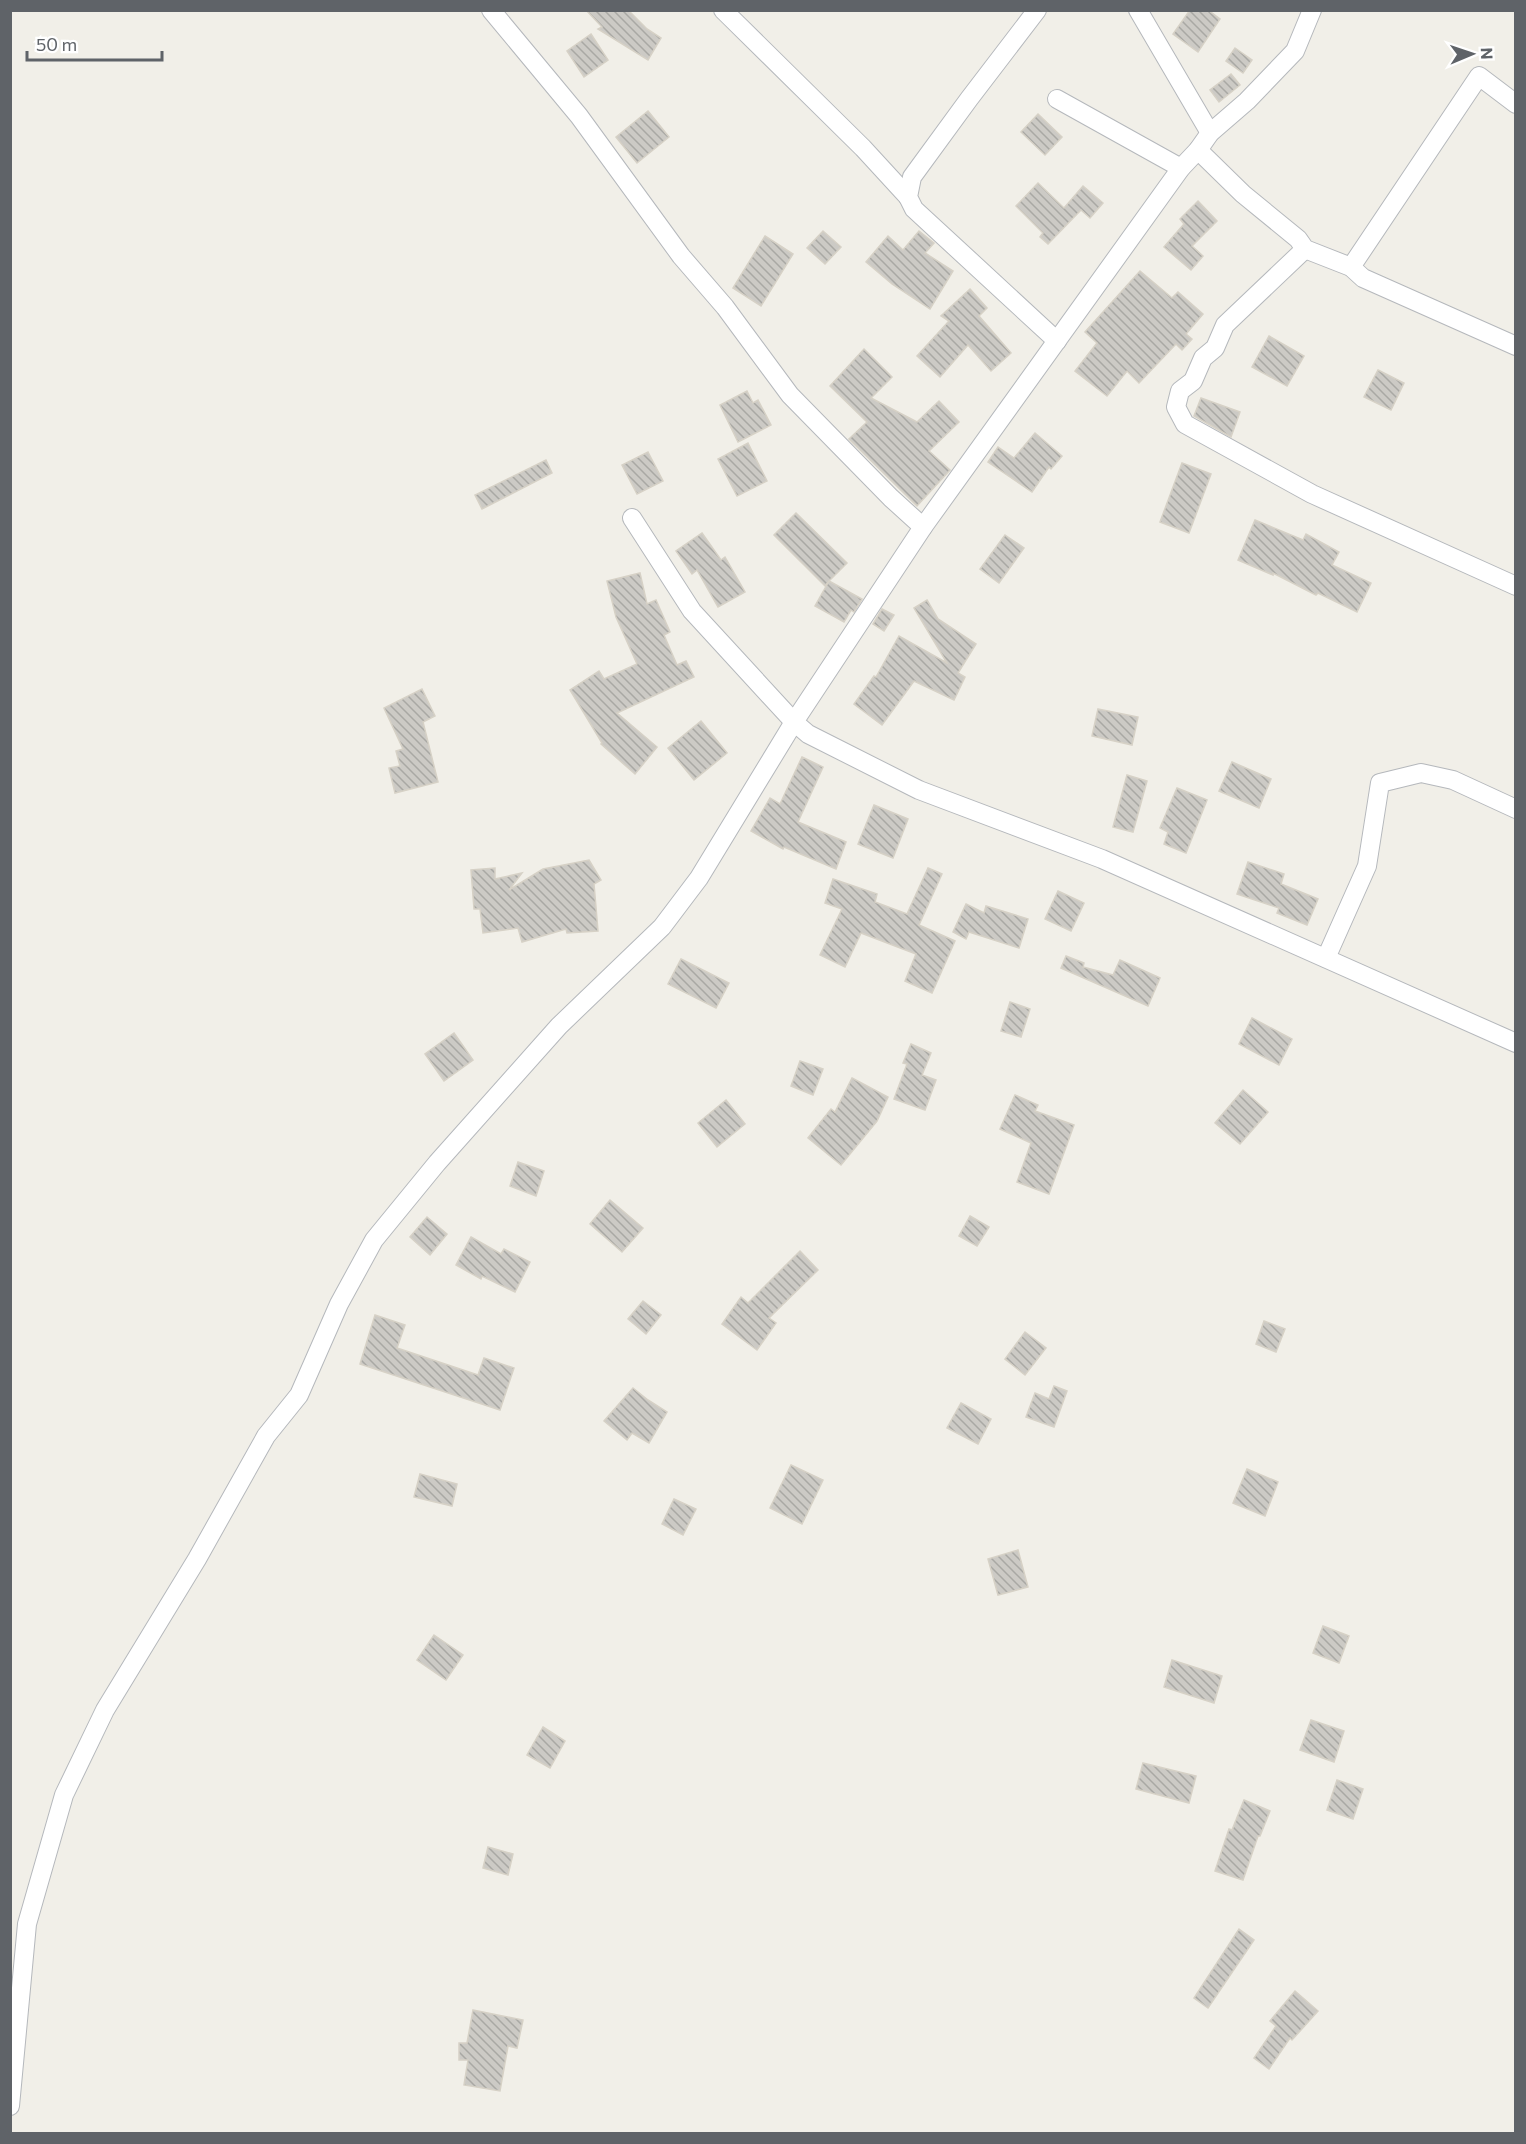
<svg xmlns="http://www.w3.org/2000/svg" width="1526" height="2144" font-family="Commissioner,sans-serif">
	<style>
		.building { fill: url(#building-back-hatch); stroke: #d6d1c6; stroke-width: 1.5 }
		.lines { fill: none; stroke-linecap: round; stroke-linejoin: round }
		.minor-casing { stroke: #b5b8bc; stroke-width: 20 }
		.minor { stroke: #fff; stroke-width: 18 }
	</style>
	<defs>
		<pattern id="building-back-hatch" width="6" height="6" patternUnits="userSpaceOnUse" patternTransform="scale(1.5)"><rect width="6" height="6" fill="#cccac5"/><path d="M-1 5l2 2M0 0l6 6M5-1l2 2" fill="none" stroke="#a9a8a4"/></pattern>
	</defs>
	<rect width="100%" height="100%" fill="#f1efe8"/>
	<g class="building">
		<polygon points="586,10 628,10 647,29 661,38 648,60 598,29 602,27"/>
		<polygon points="1190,10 1208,10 1220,19 1198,52 1173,34"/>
		<polygon points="591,34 608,60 584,77 567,51"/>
		<polygon points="1235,48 1252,60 1243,73 1226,61"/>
		<polygon points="1231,74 1240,85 1219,102 1210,90"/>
		<polygon points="648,111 669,137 637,163 616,137"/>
		<polygon points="1038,114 1062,137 1045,155 1021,132"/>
		<polygon points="1038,183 1064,208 1083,186 1103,203 1090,218 1081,210 1048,244 1040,237 1043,233 1016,206"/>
		<polygon points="1198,201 1217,221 1192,246 1203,256 1191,270 1164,247 1184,224 1180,219"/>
		<polygon points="823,231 841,247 825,264 807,248"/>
		<polygon points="919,231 934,243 925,253 953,271 930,309 892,284 866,262 888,236 903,250"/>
		<polygon points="765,236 793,254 761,306 733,288"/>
		<polygon points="1140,271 1172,298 1178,292 1203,314 1186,334 1192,339 1182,350 1176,344 1139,383 1127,371 1107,396 1075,371 1097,343 1085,332"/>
		<polygon points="970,289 987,308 979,316 1011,353 991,371 968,345 940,377 917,356 949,321 941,316"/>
		<polygon points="1269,336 1304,356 1287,386 1252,367"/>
		<polygon points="864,349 892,377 871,398 917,422 939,401 959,422 929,451 950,470 917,506 849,439 867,422 830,386"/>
		<polygon points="1378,370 1404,383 1391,410 1364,397"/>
		<polygon points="747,391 753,403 758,400 771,425 738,442 720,405"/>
		<polygon points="1201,398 1240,412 1231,437 1194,416"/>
		<polygon points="1035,433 1062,456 1051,469 1049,467 1032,492 988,462 998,447 1014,458"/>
		<polygon points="748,443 767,481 737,496 718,459"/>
		<polygon points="648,452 663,481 637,494 622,465"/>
		<polygon points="546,460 552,473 482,509 475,495"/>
		<polygon points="1182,463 1211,474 1189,533 1160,522"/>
		<polygon points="796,513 847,563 829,581 862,599 854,612 851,610 844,622 815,606 829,581 825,586 774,535"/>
		<polygon points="1255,520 1303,540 1306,534 1339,552 1332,565 1371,583 1357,612 1318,593 1316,595 1273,573 1273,575 1238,560"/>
		<polygon points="702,533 721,560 725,557 745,592 718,607 697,570 692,574 676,551"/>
		<polygon points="1005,535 1024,548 999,583 980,569"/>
		<polygon points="640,573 647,604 656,600 670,632 664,635 677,665 686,661 694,677 617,713 657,747 635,774 601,744 602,743 570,690 599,671 604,679 637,664 616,617 607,581"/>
		<polygon points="927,600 938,619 976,644 958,673 965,677 954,700 914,681 882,725 854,704 874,676 876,677 899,636 947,663 914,608"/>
		<polygon points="882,609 894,615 884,631 873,624"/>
		<polygon points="422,689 435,716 423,722 438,782 395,793 389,768 400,766 396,751 403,749 384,708"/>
		<polygon points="1098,709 1138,717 1132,745 1092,736"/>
		<polygon points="701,721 727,753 694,780 668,748"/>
		<polygon points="802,757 823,767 798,822 846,842 836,869 784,847 783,849 751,831 770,798 780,804"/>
		<polygon points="1232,762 1271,779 1259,808 1219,791"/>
		<polygon points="1127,775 1147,781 1133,832 1113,827"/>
		<polygon points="1177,788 1207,800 1186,853 1164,844 1168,832 1160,828"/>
		<polygon points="874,805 908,819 893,858 858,844"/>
		<polygon points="589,860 601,880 594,884 598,931 567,933 566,929 522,942 518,928 483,933 480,909 474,909 471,870 495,868 495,879 522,873 509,890 543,869"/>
		<polygon points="1248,862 1284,874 1281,884 1318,899 1307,925 1277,913 1279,908 1237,894"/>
		<polygon points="928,868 942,874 919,925 955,941 932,993 905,981 916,954 861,933 845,967 820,955 842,909 825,903 833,879 877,894 875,902 907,914"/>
		<polygon points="1058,891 1084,903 1071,931 1045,919"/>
		<polygon points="966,904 984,913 986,906 1028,919 1019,948 969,932 966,939 953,932"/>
		<polygon points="1066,956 1084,963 1083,967 1113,975 1120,960 1160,978 1148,1006 1061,968"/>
		<polygon points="681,959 729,983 716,1008 668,984"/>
		<polygon points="1010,1002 1030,1009 1021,1037 1001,1031"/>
		<polygon points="1252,1018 1292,1039 1279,1065 1239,1044"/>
		<polygon points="454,1033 473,1060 444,1081 425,1054"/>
		<polygon points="911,1044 931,1053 922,1075 936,1080 925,1110 894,1099 907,1064 903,1063"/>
		<polygon points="800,1061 823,1069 813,1095 791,1086"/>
		<polygon points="852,1078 888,1097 877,1121 841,1165 808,1138 831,1109 835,1112"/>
		<polygon points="1243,1090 1268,1112 1240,1144 1215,1123"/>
		<polygon points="1015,1095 1038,1105 1035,1111 1074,1125 1049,1194 1017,1182 1031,1143 1000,1129"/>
		<polygon points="726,1100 745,1124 717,1147 698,1123"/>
		<polygon points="518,1162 544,1171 536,1196 510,1186"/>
		<polygon points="610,1200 643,1228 622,1252 590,1224"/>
		<polygon points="970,1216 989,1227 977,1246 959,1236"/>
		<polygon points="427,1217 447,1234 430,1255 410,1237"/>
		<polygon points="471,1237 501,1254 504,1249 530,1262 515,1292 482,1276 481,1279 456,1265"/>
		<polygon points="800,1251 818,1270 769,1318 776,1323 757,1350 722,1324 741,1297 748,1303"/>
		<polygon points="643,1301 661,1315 646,1334 628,1319"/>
		<polygon points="375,1315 405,1325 397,1348 478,1375 484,1358 514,1368 500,1410 360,1364"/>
		<polygon points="1264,1321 1285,1329 1276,1352 1256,1344"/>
		<polygon points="1025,1332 1046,1348 1025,1375 1005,1359"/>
		<polygon points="1054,1386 1067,1391 1054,1427 1026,1417 1035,1393 1049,1399"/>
		<polygon points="633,1388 648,1400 667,1412 649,1443 632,1433 627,1440 604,1421"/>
		<polygon points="961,1403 991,1419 978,1444 947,1428"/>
		<polygon points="791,1465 823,1480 802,1524 770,1508"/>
		<polygon points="1247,1469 1278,1482 1265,1516 1233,1503"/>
		<polygon points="420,1474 457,1484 452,1506 414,1497"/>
		<polygon points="674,1499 696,1509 683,1535 662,1524"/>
		<polygon points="1018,1550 1028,1587 998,1595 988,1559"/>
		<polygon points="1323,1626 1349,1636 1339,1663 1313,1653"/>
		<polygon points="434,1635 463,1655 446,1680 417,1660"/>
		<polygon points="1172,1660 1222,1676 1214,1703 1164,1687"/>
		<polygon points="1311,1720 1344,1731 1334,1762 1300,1750"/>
		<polygon points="543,1727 565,1741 550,1768 527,1755"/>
		<polygon points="1143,1763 1196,1776 1189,1803 1136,1789"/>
		<polygon points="1337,1780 1363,1789 1353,1819 1327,1810"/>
		<polygon points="1244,1800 1270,1811 1260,1836 1258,1836 1243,1880 1215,1871 1229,1829 1232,1830"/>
		<polygon points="488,1847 513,1854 508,1875 483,1868"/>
		<polygon points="1239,1929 1254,1940 1208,2008 1194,1998"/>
		<polygon points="1295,1991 1318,2011 1292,2040 1290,2038 1269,2069 1254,2058 1276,2026 1270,2021"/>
		<polygon points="473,2010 523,2020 517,2048 508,2046 500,2091 464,2085 468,2060 459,2060 459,2043 467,2043"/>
	</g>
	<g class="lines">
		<g class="minor-casing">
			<g id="minor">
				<polyline points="491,10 579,116 681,256 725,307 790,395 891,498 923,527"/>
				<polyline points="723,10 863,148 908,197"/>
				<polyline points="1037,10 969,99 912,177 908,197 914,209 1057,341"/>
				<polyline points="1138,10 1210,133"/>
				<polyline points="1057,99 1181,168"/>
				<polyline points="1198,150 1243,194 1298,239 1305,249 1351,267 1363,278 1516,346"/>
				<polyline points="1305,249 1225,325 1215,348 1203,358 1193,381 1180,391 1176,407 1185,424 1312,494 1516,586"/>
				<polyline points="1351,267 1479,76 1516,104"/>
				<polyline points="632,518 692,611 794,722 808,734 919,790 1102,859 1516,1043"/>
				<polyline points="1326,958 1367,866 1380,783 1421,773 1453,780 1516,809"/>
				<polyline points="10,2106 27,1924 64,1795 105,1710 197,1559 266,1436 299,1395 339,1304 374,1240 437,1163 559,1026 662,927 699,878 794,722 923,527 1181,168 1198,150 1210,133 1247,101 1295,51 1312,10"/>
			</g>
		</g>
		<use href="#minor" class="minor"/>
	</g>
	<rect width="1526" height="2144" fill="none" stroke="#5f6368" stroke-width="24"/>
	<g transform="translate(1472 54) rotate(88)" stroke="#ffffff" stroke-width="4.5" paint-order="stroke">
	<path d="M0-4.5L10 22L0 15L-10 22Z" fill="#5f6368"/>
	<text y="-9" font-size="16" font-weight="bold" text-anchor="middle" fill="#5f6368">N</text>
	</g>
	<path d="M27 51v9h135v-9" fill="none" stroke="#5f6368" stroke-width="3"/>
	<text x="36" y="51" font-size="18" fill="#5f6368" stroke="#ffffff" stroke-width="4.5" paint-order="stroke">50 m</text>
</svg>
